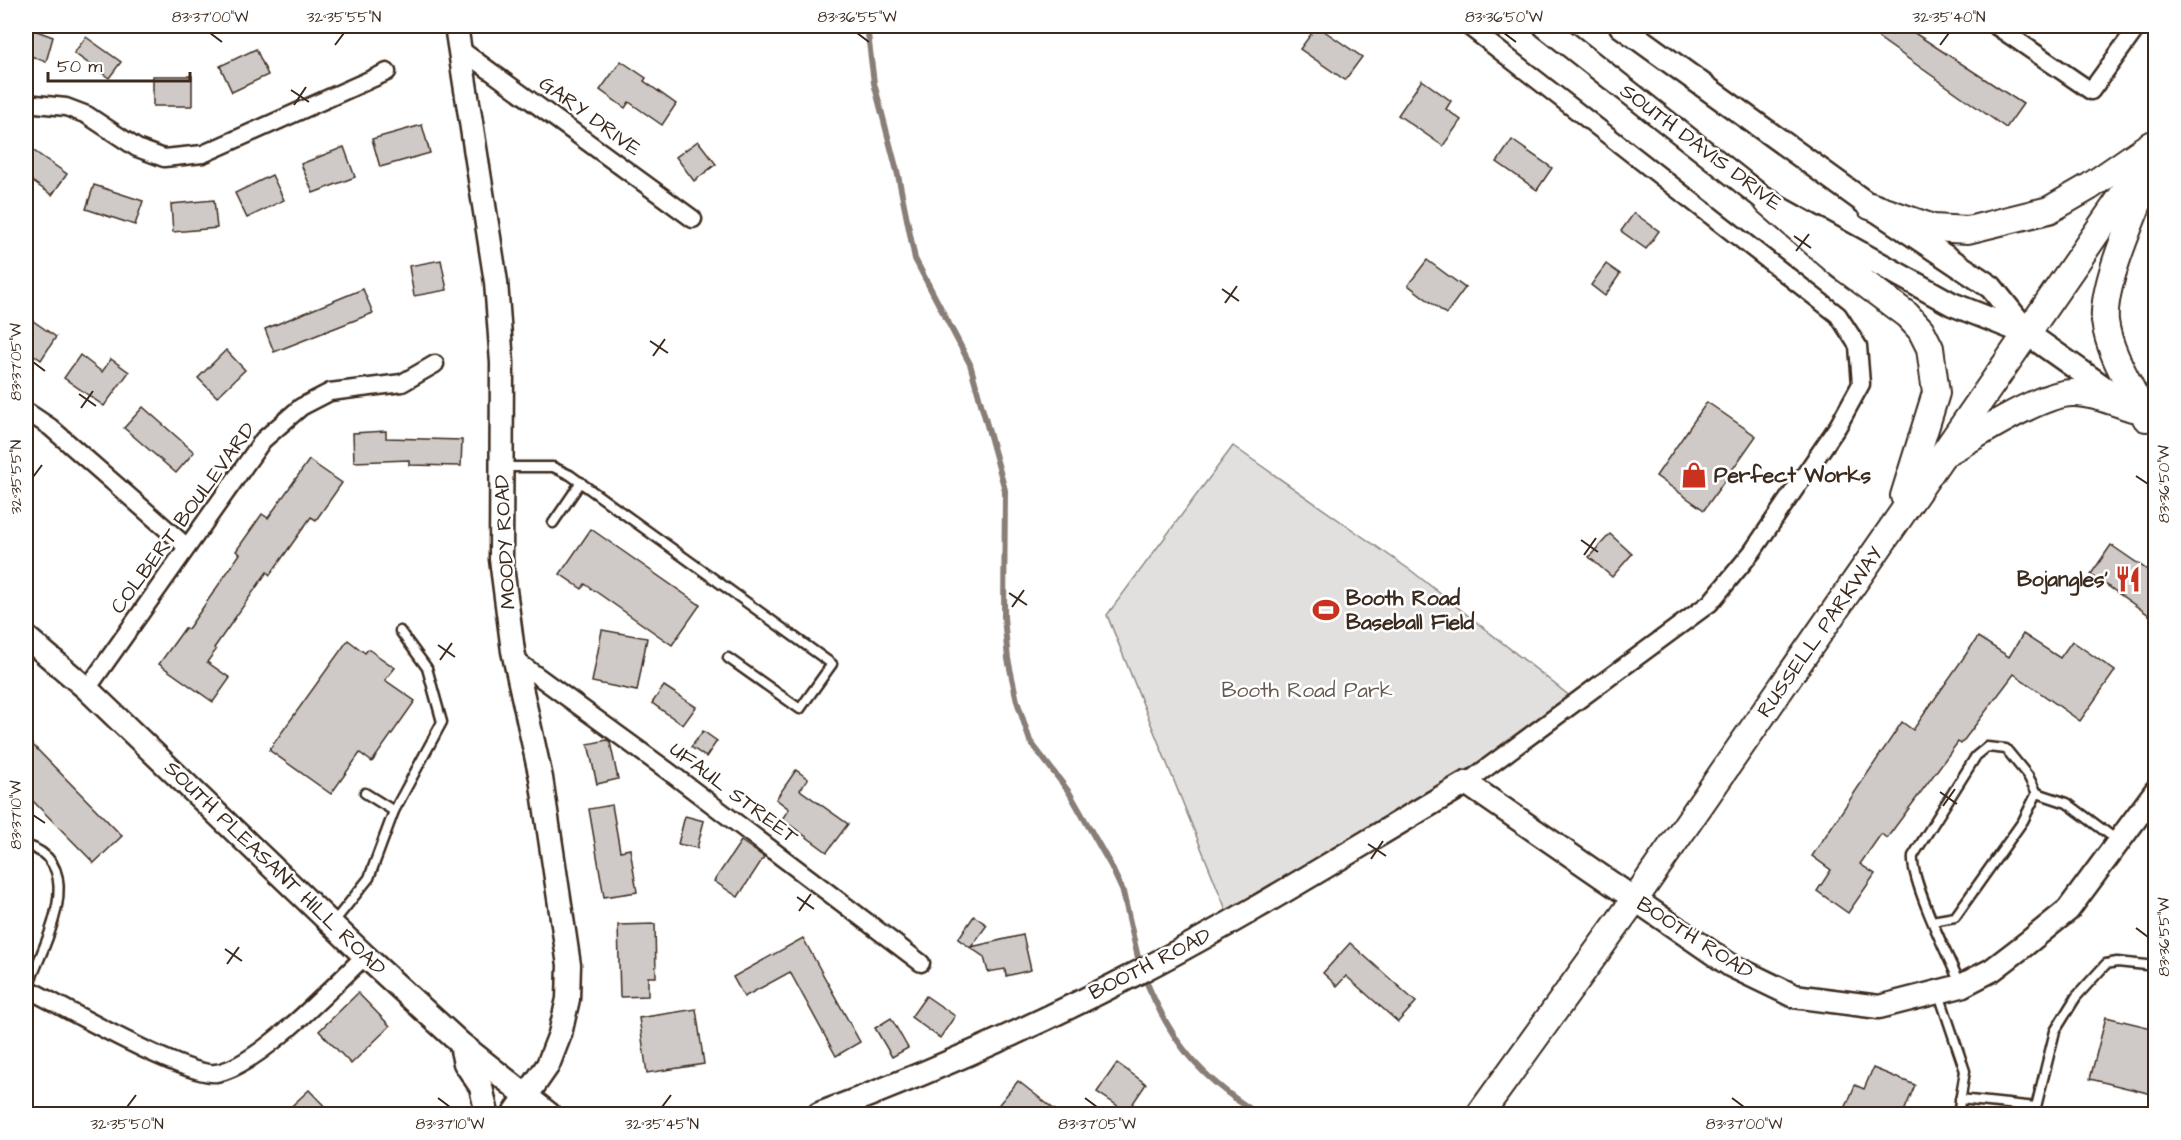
<svg xmlns="http://www.w3.org/2000/svg" width="2181" height="1140" font-family="'Architects Daughter',sans-serif">
	<style>
		.green { fill: #e2e0de; stroke: #8e857e; stroke-width: 1.5 }
		.lines { fill: none; stroke-linecap: round; stroke-linejoin: round }
		.stream { stroke: #887e77; stroke-width: 6 }
		.building { fill: #cfcac7; stroke: #3b2a1e; stroke-width: 1.5 }
		.lane-casing { stroke: #3b2a1e; stroke-width: 13 }
		.street-casing { stroke: #3b2a1e; stroke-width: 21 }
		.secondary-casing { stroke: #3b2a1e; stroke-width: 27 }
		.primary-casing { stroke: #3b2a1e; stroke-width: 30 }
		.lane { stroke: #fff; stroke-width: 8 }
		.street { stroke: #fff; stroke-width: 16 }
		.secondary { stroke: #fff; stroke-width: 22 }
		.primary { stroke: #fff; stroke-width: 26 }
		.ticks { fill: none; stroke: #3b2a1e; stroke-width: 2 }
		.labels { text-anchor: middle; dominant-baseline: central; stroke-width: 5; stroke-linejoin: round; paint-order: stroke }
		.street-label { font-size: 21px; fill: #3b2a1e; stroke: #fff }
		.poi-label { font-size: 21px; font-weight: bold; fill: #3b2a1e; stroke: #fff; text-anchor: start }
		.park-label { font-size: 21px; fill: #65584e; stroke: #fff }
		.neatline { fill: none; stroke: #3b2a1e; stroke-width: 2 }
		.ticks-label { font-size: 15px; text-anchor: middle; fill: #3b2a1e }
	</style>
	<rect width="100%" height="100%" fill="#fff"/>
	<filter id="ink" filterUnits="userSpaceOnUse"><feTurbulence type="fractalNoise" baseFrequency=".0167" numOctaves="2"/><feDisplacementMap in="SourceGraphic" scale="12" xChannelSelector="R" yChannelSelector="G"/><feConvolveMatrix kernelMatrix="1 2 1 2 8 2 1 2 1" color-interpolation-filters="sRGB"/></filter>
	<g filter="url(#ink)">
		<polygon class="green" points="1233,446 1413,572 1576,701 1466,783 1231,922 1107,615"/>
		<g class="lines">
			<g class="stream">
				<polyline points="867,26 874,83 898,175 915,259 970,364 1005,490 1004,617 1008,659 1017,701 1030,741 1069,792 1111,866 1123,892 1139,962"/>
				<path d="M1144,976c27,66 54,100 114,138"/>
			</g>
		</g>
		<g class="building">
			<polygon points="1317,26 1362,57 1345,80 1300,49"/>
			<polygon points="1862,26 1904,26 2023,104 2006,128"/>
			<polygon points="26,27 53,37 46,62 26,54"/>
			<polygon points="86,37 121,62 109,78 74,53"/>
			<polygon points="256,49 268,75 232,92 220,66"/>
			<polygon points="621,61 646,78 644,81 676,104 662,125 629,102 625,108 600,90"/>
			<rect x="153" y="76" width="39" height="30"/>
			<polygon points="1422,80 1451,101 1446,109 1461,120 1443,146 1398,115"/>
			<polygon points="422,125 430,153 380,167 372,139"/>
			<polygon points="1512,140 1552,168 1537,190 1497,162"/>
			<polygon points="698,141 716,164 694,181 676,157"/>
			<polygon points="344,147 355,177 313,193 301,164"/>
			<polygon points="31,149 67,174 52,195 26,177 26,157"/>
			<polygon points="272,175 284,200 247,218 235,193"/>
			<polygon points="94,185 143,201 135,225 86,209"/>
			<polygon points="214,200 217,228 173,232 171,204"/>
			<polygon points="1634,213 1659,231 1646,249 1621,231"/>
			<polygon points="441,260 447,290 414,296 409,266"/>
			<polygon points="1427,260 1465,288 1446,314 1408,285"/>
			<polygon points="1606,264 1620,274 1605,296 1591,285"/>
			<polygon points="363,289 373,313 274,352 265,329"/>
			<polygon points="26,316 56,337 41,360 26,349"/>
			<polygon points="226,350 245,370 217,397 198,378"/>
			<polygon points="80,355 102,372 111,359 129,372 104,406 64,378"/>
			<polygon points="1707,402 1756,436 1704,510 1656,476"/>
			<polygon points="143,407 194,452 176,473 124,428"/>
			<polygon points="386,431 386,438 462,440 461,466 409,465 409,460 354,462 353,433"/>
			<polygon points="309,460 342,483 316,520 311,517 270,575 267,572 214,648 216,650 207,662 230,678 213,702 159,664 185,628 188,629 240,554 236,551 262,514 268,518"/>
			<polygon points="591,529 700,605 672,645 585,584 582,589 560,574"/>
			<polygon points="1610,534 1632,554 1612,577 1589,557"/>
			<polygon points="2111,545 2156,576 2156,620 2091,574"/>
			<polygon points="602,630 647,638 637,691 592,682"/>
			<polygon points="2023,634 2060,658 2072,641 2115,671 2080,721 2014,674 1961,744 1958,742 1887,838 1881,834 1860,864 1875,874 1848,913 1817,891 1831,870 1812,856 1902,722 1913,730 1978,637 2009,657"/>
			<polygon points="348,640 365,653 368,649 395,668 385,680 415,701 372,762 360,753 331,794 269,750"/>
			<polygon points="664,686 696,707 683,725 652,703"/>
			<polygon points="703,731 717,741 706,757 691,747"/>
			<polygon points="26,738 122,836 94,863 26,794"/>
			<polygon points="607,740 610,742 618,779 597,784 588,744"/>
			<polygon points="796,770 808,779 800,790 848,824 827,852 782,819 789,809 776,799"/>
			<polygon points="612,805 620,851 630,849 637,892 604,897 589,809"/>
			<polygon points="685,816 704,821 697,848 678,844"/>
			<polygon points="741,841 764,857 738,897 714,881"/>
			<polygon points="974,916 987,925 971,947 1023,935 1031,970 1006,976 1005,969 988,972 984,957 958,939"/>
			<polygon points="655,924 656,977 648,977 648,996 620,997 618,925"/>
			<polygon points="803,938 860,1042 836,1056 790,972 744,997 733,977"/>
			<polygon points="1350,943 1416,1002 1398,1022 1346,976 1337,986 1323,973"/>
			<polygon points="358,993 390,1026 351,1064 319,1031"/>
			<polygon points="926,996 955,1016 940,1038 911,1017"/>
			<polygon points="696,1009 704,1064 647,1073 639,1018"/>
			<polygon points="2106,1017 2156,1029 2156,1095 2090,1079"/>
			<polygon points="891,1018 908,1048 892,1057 875,1028"/>
			<polygon points="1117,1063 1146,1084 1127,1112 1097,1092"/>
			<polygon points="1873,1068 1915,1085 1903,1114 1843,1114 1855,1085 1864,1089"/>
			<polygon points="1018,1081 1060,1114 991,1114"/>
			<polygon points="309,1090 332,1114 283,1114"/>
		</g>
		<g class="lines">
			<g class="lane-casing">
				<g id="lane">
					<polyline points="501,467 553,467 570,475 832,664 800,709 728,658"/>
					<polyline points="553,523 581,482"/>
					<polyline points="365,793 394,811"/>
					<polyline points="2037,793 2067,803 2118,841"/>
					<path d="M26,845c64,20 17,101 1,144"/>
					<path d="M1932,921l23,-4 68,-96 14,-28 -9,-17 -22,-27 -19,-2 -11,9 -63,100c-3,24 36,103 48,129"/>
					<polyline points="333,923 369,878 394,811 442,722 427,668 400,631"/>
					<polyline points="1939,994 1965,1071 1958,1114"/>
					<polyline points="1960,1099 2036,1107 2055,1031 2076,997 2106,964 2117,962 2156,966"/>
				</g>
			</g>
			<g class="street-casing">
				<g id="street">
					<polyline points="1996,26 2091,91 2138,26"/>
					<polyline points="460,49 693,219"/>
					<polyline points="26,103 66,107 87,115 137,148 164,158 203,154 387,72"/>
					<polyline points="26,411 50,427 187,547"/>
					<polyline points="517,661 668,771 921,963"/>
					<polyline points="87,689 263,440 301,407 330,392 402,383 435,364"/>
					<polyline points="1466,783 1710,603 1752,552 1838,426 1861,384 1858,346 1838,315 1468,26"/>
					<path d="M26,988c34,17 159,89 190,85 42,-6 117,-87 149,-117"/>
				</g>
			</g>
			<g class="secondary-casing">
				<g id="secondary">
					<polyline points="456,26 496,282 502,363 501,559 513,651 541,778 569,965 568,999 560,1034 548,1065 514,1114"/>
					<polyline points="1545,26 1768,202 1952,304 2028,334 2123,401"/>
					<polyline points="1621,26 1870,206 1991,287 2027,332"/>
					<polyline points="26,637 87,689 365,956 460,1043 549,1114"/>
					<polyline points="462,1050 465,1063 481,1087 487,1114"/>
					<path d="M819,1114c111,-41 219,-89 324,-144 110,-57 215,-124 323,-187l264,182 64,31 85,11 82,-21 31,-16 34,-26 42,-34 88,-119"/>
				</g>
			</g>
			<g class="primary-casing">
				<g id="primary">
					<polyline points="1768,202 1839,264 1907,315 1921,330 1930,348 1936,393 1904,496"/>
					<polyline points="1870,206 1933,228 1968,230 2049,210 2089,187 2150,145"/>
					<path d="M2146,418c-14,-30 -37,-64 -41,-97 -3,-39 32,-112 46,-150"/>
					<path d="M1949,451c29,-16 93,-59 125,-58 19,0 40,9 58,15"/>
					<polyline points="1480,1114 1635,899 2156,147"/>
				</g>
			</g>
			<use href="#lane" class="lane"/>
			<use href="#street" class="street"/>
			<use href="#secondary" class="secondary"/>
			<use href="#primary" class="primary"/>
		</g>
	</g>
	<path class="ticks" d="M210,33l12,9M857,33l12,9M1504,33l12,9M335,45l9,-12M1940,45l9,-12M291,90l18,12M294,105l12,-18M1794,236l17,12M1796,251l13,-17M1222,289l17,12M1225,303l12,-17M650,341l18,12M653,356l12,-17M33,362l12,9M79,394l17,12M81,408l12,-17M2136,476l12,8M33,477l9,-12M1581,540l17,12M1584,555l12,-17M1009,593l18,12M1012,607l12,-17M438,645l17,12M440,660l12,-17M1940,792l17,12M1943,806l12,-17M33,815l12,8M1368,844l18,12M1371,859l12,-18M797,897l17,12M799,911l12,-17M2136,928l12,9M225,949l17,12M227,964l12,-17M438,1098l12,9M1085,1098l12,9M1732,1098l12,9M127,1107l9,-12M662,1107l9,-12"/>
	<defs>
		<g id="shop-bare" transform="scale(2.07)"><path d="M-5-2.5h2.3a2.7 3.5 0 0 1 5.4 0H5L5.5 6h-11ZM-1.5-2.5h3a1.5 2.3 0 0 0-3 0Z" fill="#c8321e" stroke="#fff" stroke-width="2.5" paint-order="stroke"/></g>
		<g id="restaurant-bare" transform="scale(2.07)"><path d="M-5-6h1v4h1v-4h1v4h1v-4h1v5L-1.5 .5V6h-2V.5L-5-1ZM5-6V6H3V1.5H1.5Q1.5-4 5-6Z" fill="#c8321e" stroke="#fff" stroke-width="2.5" paint-order="stroke"/></g>
		<g id="stadium-bare" transform="scale(2.07)"><path d="M0-5a6.5 5 0 1 0 0 10a6.5 5 0 1 0 0-10ZM-3.5-1.8h7v3.6h-7Z" fill="#c8321e" stroke="#fff" stroke-width="2.5" paint-order="stroke"/></g>
	</defs>
	<g fill-rule="evenodd">
		<use href="#shop-bare" x="1694" y="475"/>
		<use href="#restaurant-bare" x="2128" y="579"/>
		<use href="#stadium-bare" x="1326" y="610"/>
	</g>
	<g class="labels">
		<g class="street-label">
			<text transform="translate(590 116) rotate(36)">GARY DRIVE</text>
			<text transform="translate(1701 147) rotate(37)">SOUTH DAVIS DRIVE</text>
			<text transform="translate(183 518) rotate(-54)">COLBERT BOULEVARD</text>
			<text transform="translate(505 542) rotate(-93)">MOODY ROAD</text>
			<text transform="translate(1820 632) rotate(-55)">RUSSELL PARKWAY</text>
			<text transform="translate(734 793) rotate(37)">UFAUL STREET</text>
			<text transform="translate(275 868) rotate(44)">SOUTH PLEASANT HILL ROAD</text>
			<text transform="translate(1695 938) rotate(33)">BOOTH ROAD</text>
			<text transform="translate(1150 964) rotate(-27)">BOOTH ROAD</text>
		</g>
		<g class="poi-label">
			<text x="1714" y="475">Perfect Works</text>
			<text x="2108" y="579" text-anchor="end">Bojangles'</text>
			<text x="1346" y="598">Booth Road<tspan x="1346" dy="24">Baseball Field</tspan></text>
		</g>
		<g class="park-label">
			<text x="1307" y="690">Booth Road Park</text>
		</g>
	</g>
	<rect width="2181" height="1140" fill="none" stroke="#fff" stroke-width="66"/>
	<path d="M48 72v9h142v-9" fill="none" stroke="#3b2a1e" stroke-width="3"/>
	<text x="57" y="72" font-size="18" fill="#3b2a1e" stroke="#ffffff" stroke-width="4.5" paint-order="stroke">50 m</text>
	<rect x="33" y="33" width="2115" height="1074" class="neatline"/>
	<g class="ticks-label">
		<text x="210" y="22">83°37'00"W</text>
		<text x="344" y="22">32°35'55"N</text>
		<text x="857" y="22">83°36'55"W</text>
		<text x="1504" y="22">83°36'50"W</text>
		<text x="1949" y="22">32°35'40"N</text>
		<text transform="translate(16 362) rotate(-90)" y="5">83°37'05"W</text>
		<text transform="translate(16 477) rotate(-90)" y="5">32°35'55"N</text>
		<text transform="translate(2164 484) rotate(-90)" y="5">83°36'50"W</text>
		<text transform="translate(16 815) rotate(-90)" y="5">83°37'10"W</text>
		<text transform="translate(2164 937) rotate(-90)" y="5">83°36'55"W</text>
		<text x="127" y="1129">32°35'50"N</text>
		<text x="450" y="1129">83°37'10"W</text>
		<text x="662" y="1129">32°35'45"N</text>
		<text x="1097" y="1129">83°37'05"W</text>
		<text x="1744" y="1129">83°37'00"W</text>
	</g>
</svg>
